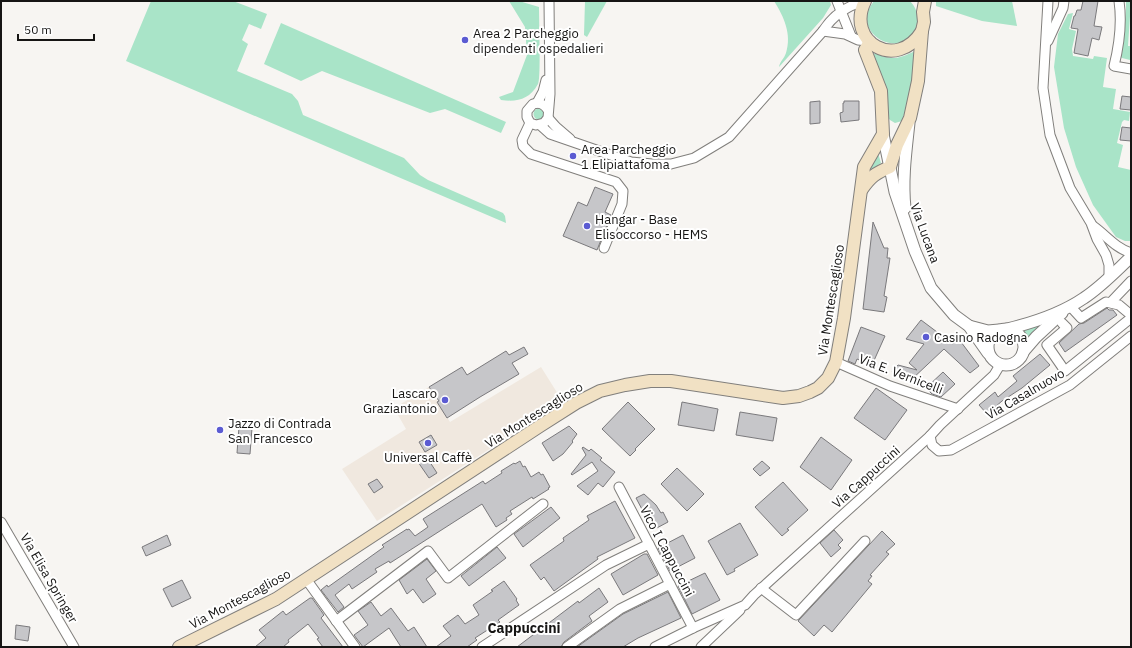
<svg xmlns="http://www.w3.org/2000/svg" width="1132" height="648" font-family="'IBM Plex Sans',sans-serif">
	<style>
		.built { fill: #f0e8df }
		.green { fill: #a9e4c8 }
		.building { fill: #c6c6c9; stroke: #7a797c }
		.lines { fill: none; stroke-linecap: round; stroke-linejoin: round }
		.minor-casing { stroke: #817f7c; stroke-width: 11 }
		.tertiary-casing { stroke: #817f7c; stroke-width: 13 }
		.secondary-casing { stroke: #817f7c; stroke-width: 14 }
		.minor { stroke: #fff; stroke-width: 9 }
		.tertiary { stroke: #fff; stroke-width: 11 }
		.secondary { stroke: #f1e1c4; stroke-width: 12 }
		.poi-dot { fill: #5b5bd2; stroke: #fff; stroke-width: 1.5 }
		.labels { text-anchor: middle; dominant-baseline: central; stroke-width: 4; stroke-linejoin: round; paint-order: stroke }
		.poi-label { font-size: 13px; fill: #161514; stroke: #fff; text-anchor: start }
		.street-label { font-size: 13px; fill: #161514; stroke: #fff }
		.neighbourhood-label { font-size: 14px; font-weight: bold; fill: #161514; stroke: #fff }
	</style>
	<rect width="100%" height="100%" fill="#f7f5f2"/>
	<polygon class="built" points="541,367 563,402 377,521 342,469 406,429 394,408 429,387 450,422"/>
	<g class="green">
		<polygon points="151,1 213,1 218,2 219,1 233,1 267,14 261,29 249,24 242,40 248,44 237,71 292,94 298,101 303,115 404,158 420,175 428,180 503,213 505,216 506,223 126,61"/>
		<path d="M509,1h10l20,6c0,11 2,72 -1,77 -9,16 -21,18 -37,16l-2,-3 14,-5 14,-37 -2,-28z"/>
		<polygon points="585,1 607,1 587,37 584,35"/>
		<path d="M774,1h56l1,4 -8,13 -44,49c1,-6 5,-8 7,-14 6,-19 -2,-36 -12,-52z"/>
		<path d="M874,1h36c6,6 9,15 7,23 -9,40 -71,11 -43,-23z"/>
		<polygon points="936,1 1012,1 1017,26 982,21 936,6"/>
		<polygon points="1126,1 1131,1 1128,46 1131,46 1131,59 1130,60 1122,58 1121,57 1126,9"/>
		<polygon points="1073,13 1069,29 1076,31 1072,49 1073,56 1093,59 1094,56 1107,58 1103,87 1116,89 1113,109 1130,112 1129,121 1124,120 1122,122 1117,143 1123,145 1118,167 1131,170 1131,241 1125,241 1116,237 1093,205 1076,167 1064,128 1054,67 1058,34 1068,14"/>
		<polygon points="281,23 506,122 501,133 445,109 430,113 322,71 301,81 264,64"/>
		<path d="M915,51c-1,24 -5,48 -13,70l-7,2 -5,-3 -4,-5 -14,-61c5,-1 8,2 13,3 12,3 19,-1 30,-6z"/>
		<circle cx="539" cy="114" r="5.5"/>
		<polygon points="878,153 881,163 868,172"/>
		<polygon points="1050,319 1027,344 1021,329"/>
	</g>
	<g class="building">
		<polygon points="1083,1 1098,1 1094,26 1102,27 1099,40 1092,38 1088,56 1074,53 1078,29 1071,28 1074,16 1075,16 1077,10 1081,10"/>
		<polygon points="1122,96 1131,97 1131,110 1120,109"/>
		<polygon points="820,101 820,123 810,124 810,102"/>
		<polygon points="844,101 859,101 859,120 841,122 840,113 843,112 843,103 844,103"/>
		<polygon points="1122,127 1131,128 1131,141 1120,140"/>
		<polygon points="595,187 613,194 605,212 611,215 597,250 563,236 578,202 587,206"/>
		<polygon points="873,222 884,248 888,248 887,258 890,258 884,296 887,297 884,312 863,309"/>
		<polygon points="1107,308 1109,310 1113,310 1117,315 1065,352 1059,343 1079,324 1084,323"/>
		<polygon points="921,320 953,344 958,338 979,366 970,373 944,349 911,380 892,372 898,365 917,370 909,363 924,344 906,339"/>
		<polygon points="861,327 885,336 872,365 857,359 855,364 848,361"/>
		<polygon points="524,347 528,354 512,363 519,374 480,397 447,418 437,402 439,401 429,387 462,367 467,375 506,351 509,355"/>
		<polygon points="1040,354 1050,365 1022,388 1002,401 987,414 979,405 995,392 998,397 1017,381 1013,376"/>
		<polygon points="943,372 955,384 941,397 932,394 926,388"/>
		<polygon points="876,388 907,410 885,440 854,418"/>
		<polygon points="628,402 655,429 635,449 636,450 630,456 602,429"/>
		<polygon points="682,402 718,409 714,431 678,425"/>
		<polygon points="740,412 777,418 773,441 736,435"/>
		<polygon points="569,426 577,434 572,441 573,442 563,454 553,461 542,443"/>
		<polygon points="239,427 252,428 250,454 237,453"/>
		<polygon points="431,435 437,445 425,452 419,442"/>
		<polygon points="821,437 852,460 831,490 800,467"/>
		<polygon points="583,447 589,451 591,449 602,458 600,460 615,472 603,487 598,483 588,495 577,486 598,471 592,462 572,475 571,474 586,455 582,448"/>
		<polygon points="426,456 437,473 429,478 418,462"/>
		<polygon points="520,461 523,467 525,466 531,477 539,472 541,475 543,474 550,487 548,488 549,489 533,499 532,497 510,511 512,514 506,518 507,520 496,527 482,504 390,563 389,561 375,569 377,572 352,589 349,584 335,595 344,607 338,612 321,590 327,585 328,587 384,547 382,545 407,529 407,530 409,529 415,536 428,527 423,519 483,481 485,484 502,473 501,471 514,463 515,464"/>
		<polygon points="762,461 770,468 760,476 753,469"/>
		<polygon points="677,468 704,494 687,511 661,484"/>
		<polygon points="377,479 383,487 374,493 368,484"/>
		<polygon points="783,482 808,510 787,529 789,530 782,536 755,507"/>
		<polygon points="644,494 656,505 661,513 663,512 668,522 653,530 636,498"/>
		<polygon points="615,501 635,538 597,557 598,559 554,591 544,577 541,580 530,565 564,541 563,538 589,520 587,516"/>
		<polygon points="551,507 560,518 523,547 514,534"/>
		<polygon points="740,523 758,555 734,569 735,571 727,575 708,541"/>
		<polygon points="834,530 843,540 838,545 841,548 831,557 820,543"/>
		<polygon points="882,531 895,544 886,552 889,554 870,575 872,576 868,581 872,584 832,632 824,625 814,636 798,621"/>
		<polygon points="167,535 171,545 146,556 142,547"/>
		<polygon points="683,535 695,558 670,571 658,548"/>
		<polygon points="497,547 506,558 469,586 461,576"/>
		<polygon points="644,554 647,554 658,575 623,595 611,574"/>
		<polygon points="427,559 436,571 426,579 436,594 423,603 413,589 407,594 399,580"/>
		<polygon points="705,573 720,600 692,614 678,586"/>
		<polygon points="182,580 191,598 172,607 163,589"/>
		<polygon points="504,581 517,599 516,600 519,605 498,620 500,622 475,638 477,640 467,647 436,647 451,636 443,626 458,615 465,624 479,615 473,605 493,591 491,590"/>
		<polygon points="599,588 608,602 589,616 592,621 564,642 561,647 517,647 578,601 579,603"/>
		<polygon points="668,592 681,618 638,638 623,647 577,647 623,614"/>
		<polygon points="310,598 312,598 324,615 321,618 343,647 323,647 317,639 319,638 308,624 288,640 289,642 283,647 255,647 266,638 259,630 283,611 286,615"/>
		<polygon points="371,602 381,616 391,608 408,631 414,627 427,647 401,647 389,628 363,647 354,635 368,625 358,611"/>
		<polygon points="16,625 30,627 28,641 15,639"/>
	</g>
	<g class="lines">
		<g class="minor-casing">
			<g id="minor">
				<polyline points="837,1 851,36"/>
				<polyline points="1048,1 1043,88 1050,135 1070,188 1091,223 1097,239 1106,255 1109,265 1109,278"/>
				<path d="M1119,1c3,21 0,45 -5,65l17,3"/>
				<polyline points="823,31 845,34 858,40 868,41"/>
				<polyline points="1048,41 1063,8 1064,1"/>
				<polyline points="537,103 543,92 546,80"/>
				<path d="M548,110c-4,-6 -8,-8 -15,-6l-6,7v6l3,6 6,2 8,-2 4,-5 2,-24 -1,-93"/>
				<polyline points="548,118 556,127 570,139"/>
				<polyline points="530,123 522,140 523,146 531,154 616,182 623,191 622,204 604,248"/>
				<path d="M540,125l10,9 81,28 21,2h19l23,-6 35,-21 94,-106c10,-16 23,-25 42,-30"/>
				<path d="M1093,226c14,10 21,21 38,27"/>
				<polyline points="1111,302 1131,281"/>
				<polyline points="1070,306 1081,318 1106,302 1119,305 1131,315"/>
				<polyline points="1062,323 1067,328 1047,345 1065,371 1131,318"/>
				<polyline points="836,362 890,386 958,409"/>
				<polyline points="930,436 932,445 939,451 951,450 1070,385 1131,336"/>
				<polyline points="619,487 693,628"/>
				<polyline points="1,522 74,647"/>
				<polyline points="306,579 355,647"/>
				<polyline points="761,588 796,615 865,541"/>
				<polyline points="336,621 428,551 448,578 543,504"/>
				<polyline points="482,647 606,565 649,544"/>
				<polyline points="567,647 620,609 670,584"/>
				<polyline points="655,647 693,628 745,605 754,595 930,436 940,425 994,375 1000,365"/>
				<polyline points="701,647 740,610"/>
			</g>
		</g>
		<g class="tertiary-casing">
			<g id="tertiary">
				<polyline points="883,134 895,192 915,251 931,288 954,315 969,326 988,353"/>
				<path d="M905,208c-3,-29 1,-57 4,-85"/>
				<polyline points="969,326 988,331 999,330"/>
				<circle cx="1006" cy="347" r="18"/>
				<path d="M1007,329c25,-6 55,-16 77,-31 17,-11 32,-27 47,-41"/>
				<polyline points="1023,352 1036,337 1062,313"/>
			</g>
		</g>
		<g class="secondary-casing">
			<g id="secondary">
				<path d="M865,1c-20,41 32,71 57,30"/>
				<path d="M862,189c9,-13 14,-16 28,-22l7,-22 13,-27 8,-37 4,-50 2,-9 -1,-10 2,-11"/>
				<polyline points="179,647 276,599 540,426 576,403 600,391 625,385 650,381 671,381 783,398 799,396 810,392 818,388 828,378 836,362 844,318 864,167 883,134 881,91 865,50 870,42"/>
			</g>
		</g>
		<use href="#minor" class="minor"/>
		<use href="#tertiary" class="tertiary"/>
		<use href="#secondary" class="secondary"/>
	</g>
	<g class="poi-dot">
		<circle cx="465" cy="40" r="4"/>
		<circle cx="573" cy="156" r="4"/>
		<circle cx="587" cy="226" r="4"/>
		<circle cx="926" cy="337" r="4"/>
		<circle cx="445" cy="400" r="4"/>
		<circle cx="220" cy="430" r="4"/>
		<circle cx="428" cy="443" r="4"/>
	</g>
	<g class="labels">
		<g class="poi-label">
			<text x="473" y="33">Area 2 Parcheggio<tspan x="473" dy="15">dipendenti ospedalieri</tspan></text>
			<text x="581" y="149">Area Parcheggio<tspan x="581" dy="15">1 Elipiattafoma</tspan></text>
			<text x="595" y="219">Hangar - Base<tspan x="595" dy="15">Elisoccorso - HEMS</tspan></text>
			<text x="934" y="337">Casino Radogna</text>
			<text x="437" y="393" text-anchor="end">Lascaro<tspan x="437" dy="15">Graziantonio</tspan></text>
			<text x="228" y="423">Jazzo di Contrada<tspan x="228" dy="15">San Francesco</tspan></text>
			<text x="428" y="457" text-anchor="middle">Universal Caffè</text>
		</g>
		<g class="street-label">
			<text transform="translate(925 233) rotate(70)">Via Lucana</text>
			<text transform="translate(831 300) rotate(-81)">Via Montescaglioso</text>
			<text transform="translate(901 374) rotate(21)">Via E. Vernicelli</text>
			<text transform="translate(1025 394) rotate(-30)">Via Casalnuovo</text>
			<text transform="translate(534 415) rotate(-32)">Via Montescaglioso</text>
			<text transform="translate(866 477) rotate(-42)">Via Cappuccini</text>
			<text transform="translate(667 551) rotate(62)">Vico I Cappuccini</text>
			<text transform="translate(49 578) rotate(60)">Via Elisa Springer</text>
			<text transform="translate(240 599) rotate(-28)">Via Montescaglioso</text>
		</g>
		<g class="neighbourhood-label">
			<text x="524" y="628">Cappuccini</text>
		</g>
	</g>
	<rect width="1132" height="648" fill="none" stroke="#161514" stroke-width="4"/>
	<path d="M18 34v6h76v-6" fill="none" stroke="#161514" stroke-width="2"/>
	<text x="24" y="34" font-size="12" fill="#161514" stroke="#ffffff" stroke-width="3" paint-order="stroke">50 m</text>
</svg>
